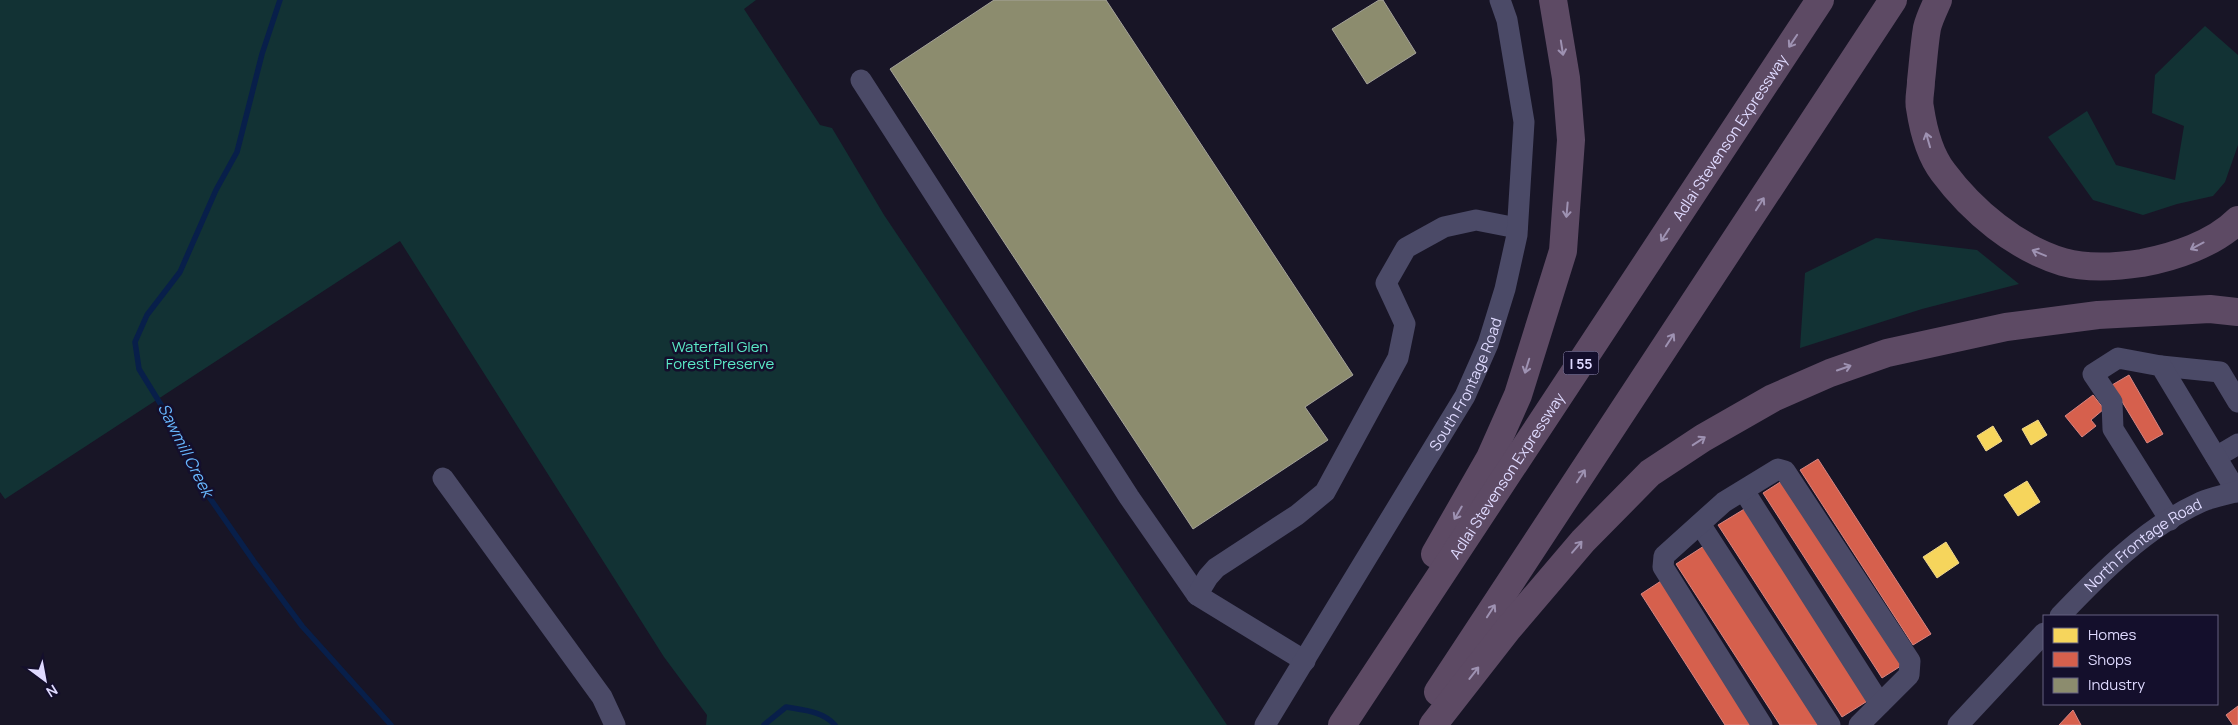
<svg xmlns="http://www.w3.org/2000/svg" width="2238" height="725" font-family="Manrope,sans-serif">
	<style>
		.green { fill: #123234 }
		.homes { fill: #f6d55c; stroke: #efd68d }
		.shops { fill: #d6604d; stroke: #d98582 }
		.industry { fill: #8c8c6e; stroke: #a5a39a }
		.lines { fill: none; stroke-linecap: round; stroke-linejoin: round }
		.stream { stroke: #081f4a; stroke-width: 5.5 }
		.minor { stroke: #4b4a67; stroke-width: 21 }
		.highway { stroke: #5d4a64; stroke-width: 28 }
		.oneway { stroke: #9e92b2 }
		.labels { text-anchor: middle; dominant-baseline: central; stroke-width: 5; stroke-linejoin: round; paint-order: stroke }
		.shield { fill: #140f2c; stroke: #a29dc0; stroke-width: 1 }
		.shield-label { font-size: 14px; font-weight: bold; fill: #dfdaff }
		.street-label { font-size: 15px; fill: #dfdaff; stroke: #140f2c }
		.park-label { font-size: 15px; fill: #5beac7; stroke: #140f2c }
		.water-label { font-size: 16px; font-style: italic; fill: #68b8ff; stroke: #140f2c }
	</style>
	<rect width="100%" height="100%" fill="#181526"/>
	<g class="green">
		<polygon points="0,0 756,0 744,9 820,125 832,128 884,215 1227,725 706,725 707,715 664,657 400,241 5,499 0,492"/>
		<polygon points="2205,26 2238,55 2238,145 2225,182 2213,196 2177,204 2143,215 2093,200 2048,137 2087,111 2116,165 2175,180 2184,126 2152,113 2155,75"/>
		<polygon points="1876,238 1977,250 2019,284 1922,309 1800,348 1805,273"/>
	</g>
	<g class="homes">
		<polygon points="2038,420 2047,435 2031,445 2022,429"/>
		<polygon points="1993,426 2002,441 1986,451 1977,436"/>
		<polygon points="2027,481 2040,502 2018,516 2004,495"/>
		<polygon points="1946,542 1959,563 1937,578 1923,557"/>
	</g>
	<g class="shops">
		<polygon points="2129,375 2163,434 2147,443 2112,385"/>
		<polygon points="2093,395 2104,409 2091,420 2096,426 2082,437 2065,416"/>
		<polygon points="1818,459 1931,634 1913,645 1800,470"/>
		<polygon points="1785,479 1904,664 1882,678 1763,493"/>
		<polygon points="1746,508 1869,700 1842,717 1718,525"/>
		<polygon points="1704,546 1819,725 1780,725 1676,564"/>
		<polygon points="1661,581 1753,725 1725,725 1641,594"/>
		<polygon points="2238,706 2238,725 2233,725 2226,715"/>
		<polygon points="2073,710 2081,725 2059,725"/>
	</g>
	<g class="industry">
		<polygon points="994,0 1106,0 1353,375 1305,407 1328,440 1193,529 890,69"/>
		<polygon points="1379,0 1383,0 1416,53 1367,84 1332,29"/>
	</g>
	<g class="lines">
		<g class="stream">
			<polyline points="280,0 262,54 237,152 216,190 180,272 147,315 135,342 139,369 163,408 171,416 198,481 255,563 302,626 391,725"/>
			<path d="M764,725l22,-18c17,3 37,4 49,18"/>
		</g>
		<g class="minor">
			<polyline points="861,80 1129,497 1197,595"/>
			<polyline points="2161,366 2220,372 2238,402"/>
			<polyline points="2216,457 2238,444"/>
			<polyline points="443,478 602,697 615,725"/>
			<polyline points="1744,491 1880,704"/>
			<polyline points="2170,520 2113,429 2112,402 2093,374 2118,358 2161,366 2237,492"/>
			<polyline points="1700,524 1830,725"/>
			<path id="s1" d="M2060,616c40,-42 86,-89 141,-114 11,-5 25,-7 37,-11"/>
			<polyline points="1305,661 1197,595 1208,577 1216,568 1297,515 1325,492 1398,358 1405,324 1386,283 1406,248 1444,227 1476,220 1517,228"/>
			<path id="s2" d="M1265,725l200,-329 23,-52 17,-55 12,-54 7,-113 -17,-102 -7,-20"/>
			<polyline points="1762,725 1663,567 1664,556 1724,502 1778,469 1785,471 1910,661 1909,675 1859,725"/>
			<polyline points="1958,725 2044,633"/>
		</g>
		<g class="highway">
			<path d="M1938,0c-4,9 -9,19 -11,28 -3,18 -4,36 -6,53 0,9 -3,19 -1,27 3,20 10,47 23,64 29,39 73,76 120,90 25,7 53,5 79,1 32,-6 72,-19 96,-43"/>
			<polyline points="1435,554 1490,458 1518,395 1563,251 1571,140 1566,78 1553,0"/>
			<polyline points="1438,692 1893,0"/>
			<path id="s3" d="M1342,725l478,-725"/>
			<polyline points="1433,725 1508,629 1583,541 1650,473 1703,438 1773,398 1830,373 1887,353 2006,327 2098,315 2210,309 2238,312"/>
		</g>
	</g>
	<defs><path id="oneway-shaft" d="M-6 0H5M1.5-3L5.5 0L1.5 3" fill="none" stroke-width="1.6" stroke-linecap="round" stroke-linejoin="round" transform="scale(1.25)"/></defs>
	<g class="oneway">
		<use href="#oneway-shaft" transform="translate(1793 41) rotate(124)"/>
		<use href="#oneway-shaft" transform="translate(1562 48) rotate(81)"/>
		<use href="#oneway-shaft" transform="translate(1928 140) rotate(-106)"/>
		<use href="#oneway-shaft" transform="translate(1760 204) rotate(-57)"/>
		<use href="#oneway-shaft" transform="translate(1567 210) rotate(95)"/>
		<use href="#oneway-shaft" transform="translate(1665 235) rotate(123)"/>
		<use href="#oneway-shaft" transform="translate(2197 246) rotate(152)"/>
		<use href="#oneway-shaft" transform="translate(2039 253) rotate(-157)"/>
		<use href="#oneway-shaft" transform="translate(1670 340) rotate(-57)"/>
		<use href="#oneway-shaft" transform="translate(1527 366) rotate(107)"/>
		<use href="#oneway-shaft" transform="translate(1844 368) rotate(-19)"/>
		<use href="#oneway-shaft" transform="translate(1699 441) rotate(-33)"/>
		<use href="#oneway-shaft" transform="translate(1581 476) rotate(-57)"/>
		<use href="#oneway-shaft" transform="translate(1458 513) rotate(120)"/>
		<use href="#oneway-shaft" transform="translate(1577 547) rotate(-49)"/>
		<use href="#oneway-shaft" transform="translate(1491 611) rotate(-57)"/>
		<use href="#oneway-shaft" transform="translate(1474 673) rotate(-52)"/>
	</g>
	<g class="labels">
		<rect class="shield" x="1563.5" y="351.5" width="35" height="23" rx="4"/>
		<g class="shield-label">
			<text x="1581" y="363">I 55</text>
		</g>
		<g class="street-label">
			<text stroke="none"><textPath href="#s3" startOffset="704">Adlai Stevenson Expressway</textPath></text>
			<text stroke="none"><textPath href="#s2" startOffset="396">South Frontage Road</textPath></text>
			<text stroke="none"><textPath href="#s3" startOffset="299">Adlai Stevenson Expressway</textPath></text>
			<text stroke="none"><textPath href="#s1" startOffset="110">North Frontage Road</textPath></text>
		</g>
		<g class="park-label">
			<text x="720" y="346">Waterfall Glen<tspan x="720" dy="17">Forest Preserve</tspan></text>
		</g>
		<g class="water-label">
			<text transform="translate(186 450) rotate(63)">Sawmill Creek</text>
		</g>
	</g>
	<rect x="2043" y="615" width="175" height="90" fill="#140f2c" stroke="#656080"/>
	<rect x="2053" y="628" width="25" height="15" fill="#f6d55c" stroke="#656080"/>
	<text x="2088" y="640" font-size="15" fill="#dfdaff">Homes</text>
	<rect x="2053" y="652" width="25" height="15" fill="#d6604d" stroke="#656080"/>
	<text x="2088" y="665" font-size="15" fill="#dfdaff">Shops</text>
	<rect x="2053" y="678" width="25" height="15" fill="#8c8c6e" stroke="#656080"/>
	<text x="2088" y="690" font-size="15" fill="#dfdaff">Industry</text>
	<g transform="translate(45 680) rotate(148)" stroke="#140f2c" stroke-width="4" paint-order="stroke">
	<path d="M0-4L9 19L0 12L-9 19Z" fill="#dfdaff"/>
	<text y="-8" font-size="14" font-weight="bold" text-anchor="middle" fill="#dfdaff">N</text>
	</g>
</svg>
